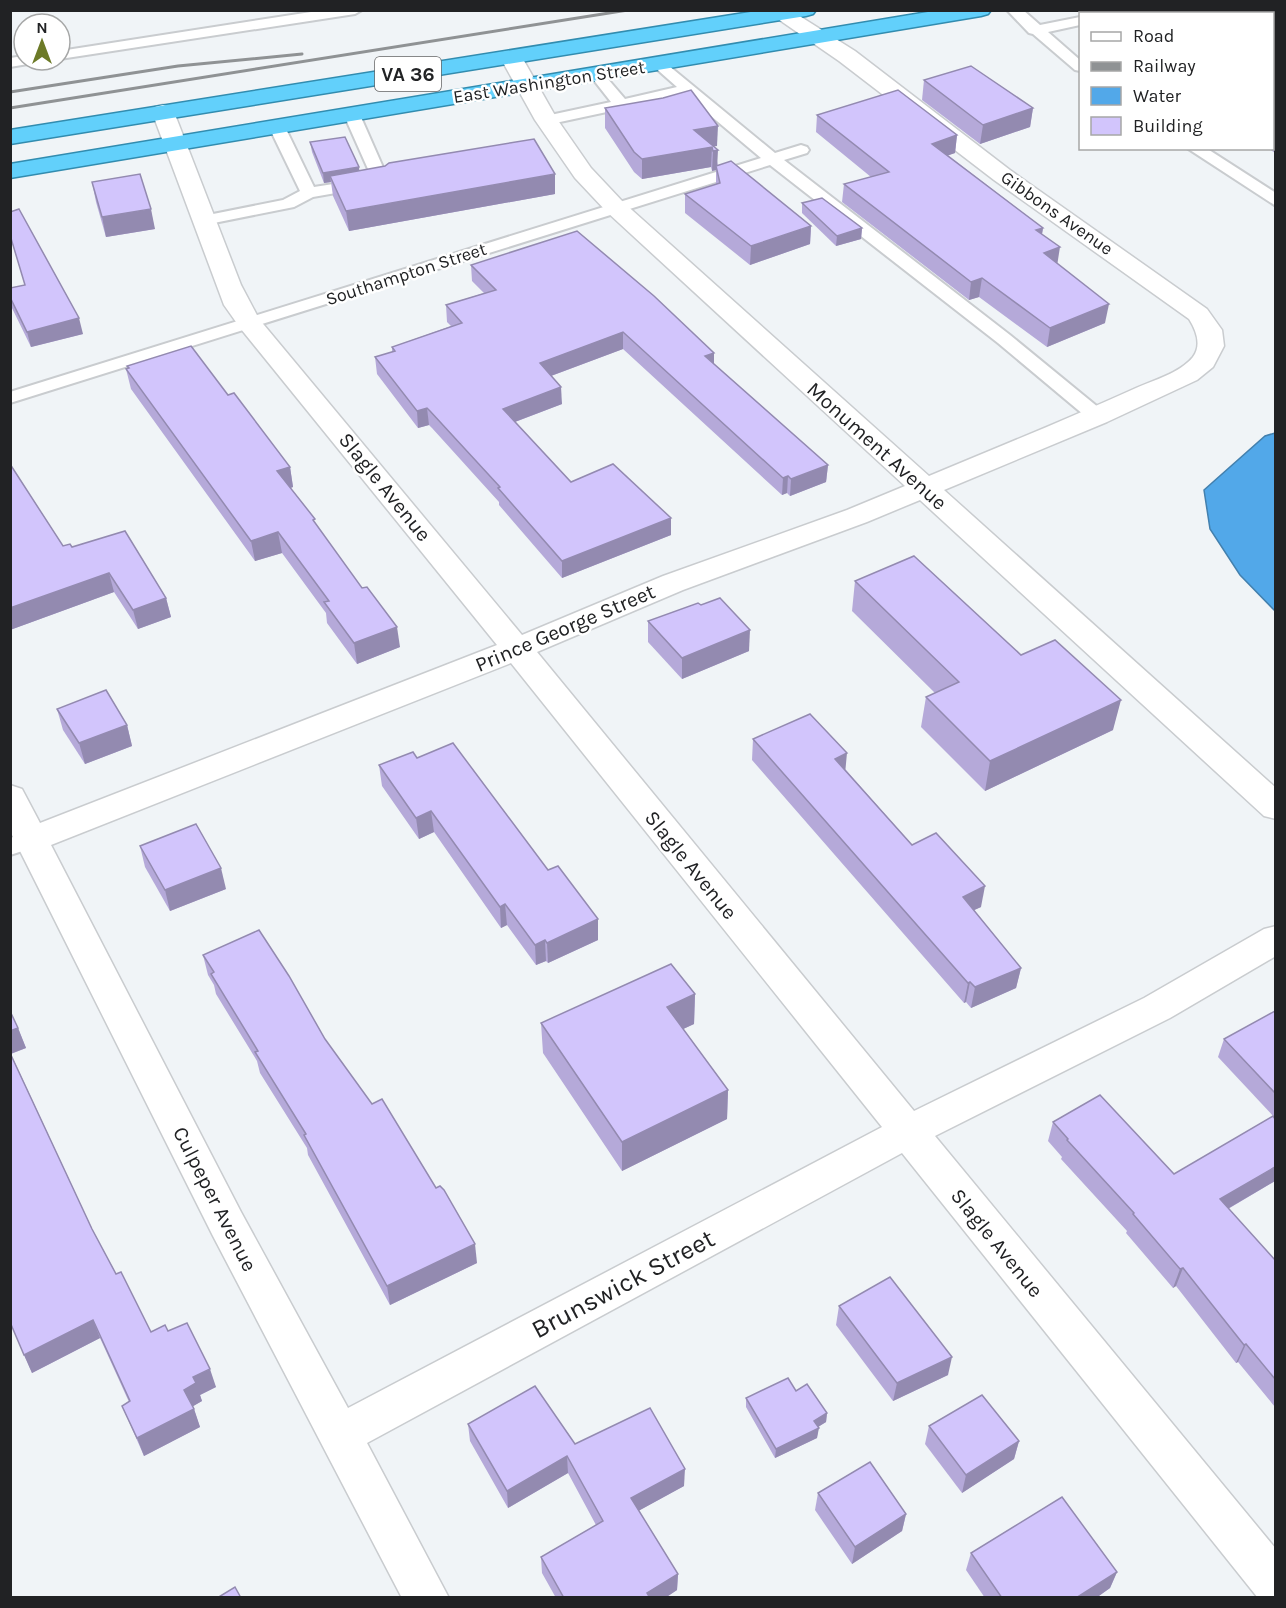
<svg xmlns="http://www.w3.org/2000/svg" width="1286" height="1608" font-family="Karla,sans-serif">
	<style>
		.water { fill: #52a8e9; stroke: #4380ae; stroke-width: 1.5 }
		.lines { fill: none; stroke-linecap: round; stroke-linejoin: round }
		.service-casing { stroke: #c9cccf; stroke-width: 4 }
		.minor-casing { stroke: #c9cccf; stroke-width: 3 }
		.trunk-casing { stroke: #328caf; stroke-width: 3 }
		.service { fill: #fff; fill-rule: evenodd }
		.minor { fill: #fff; fill-rule: evenodd }
		.trunk { fill: #62d0fb; fill-rule: evenodd }
		.rail { stroke: #8f9294; stroke-width: 3 }
		.wall { fill: #b5a9d9 }
		.shaded-wall { fill: #938ab0 }
		.building { fill: #d2c5fc; stroke: #938ab0; stroke-width: 1.5 }
		.labels { text-anchor: middle; dominant-baseline: central; stroke-width: 5; stroke-linejoin: round; paint-order: stroke }
		.far-street-label { font-size: 18px; fill: #212224; stroke: #fff }
		.shield { fill: #fff; stroke: #646466; stroke-width: 1.5 }
		.shield-label { font-size: 20px; font-weight: bold; fill: #212224 }
		.street-label { font-size: 21px; fill: #212224; stroke: #fff }
		.near-street-label { font-size: 26px; fill: #212224; stroke: #fff }
	</style>
	<rect width="100%" height="100%" fill="#f0f4f7"/>
	<polygon class="water" points="1275,433 1276,433 1275,611 1240,575 1210,529 1204,490 1265,436"/>
	<g class="lines">
		<g class="service-casing">
			<g id="service">
				<polygon points="324,10 362,10 355,14 60,59 60,51"/>
				<polygon points="1007,10 1023,10 1040,25 1080,17 1080,25 1048,32 1080,60 1080,71 1075,70 1033,34 1029,33"/>
				<polygon points="1119,10 1141,10 1141,11 1139,14 1115,14"/>
				<polygon points="24,56 24,60 36,60 34,63 10,67 10,58"/>
				<polygon points="658,60 663,61 775,153 801,145 807,147 809,150 807,153 784,160 1010,335 1104,412 1106,416 1104,420 1090,420 998,343 770,165 10,403 10,392 761,158 686,95 546,125 538,120 541,117 611,102 589,74 596,70 601,71 625,99 677,87 651,64"/>
				<polygon points="352,110 360,115 389,181 387,184 313,197 294,207 204,225 198,223 196,220 198,217 283,200 300,191 269,127 272,124 277,122 285,127 314,187 372,178 344,115"/>
				<polygon points="1187,148 1206,148 1276,193 1276,206"/>
				<polygon points="33,831 41,833 44,839 41,845 10,855 10,838"/>
			</g>
		</g>
		<g class="minor-casing">
			<path id="minor" d="M765,10h25l65,41 155,119 197,139 15,21 2,16 -11,21 -16,13 -90,42 -163,68 332,298v31l-12,-3 -344,-316 -53,22 -184,68 -146,62 377,459 230,-113 120,-69 12,-3v30l-106,62 -235,118 341,413v49h-18l-356,-445 -535,290 82,155h-47l-189,-362 -203,-405v-46l12,4 18,34 457,-178 -256,-316 -17,-24 -72,-193 3,-5 8,-2 8,2 3,5 67,173 18,34 263,316 141,-59 184,-66 58,-24 -298,-274 -32,-34 -40,-58 -35,-63 3,-5 8,-1 8,1 38,67 34,49 32,34 306,274c69,-29 139,-57 207,-88 18,-8 44,-15 57,-31 9,-12 3,-27 -4,-38l-195,-139 -155,-119zM511,663l371,464 -534,281 -107,-196 -190,-367z"/>
		</g>
		<g class="trunk-casing">
			<g id="trunk">
				<polygon points="763,10 816,10 813,14 806,16 10,144 10,130"/>
				<polygon points="940,10 991,10 988,14 981,16 10,178 10,164"/>
			</g>
		</g>
		<use href="#service" class="service"/>
		<use href="#minor" class="minor"/>
		<use href="#trunk" class="trunk"/>
		<g class="rail">
			<polyline points="10,92 178,66 302,54"/>
			<polyline points="10,108 628,10"/>
		</g>
	</g>
	<g class="wall">
		<polygon points="1275,10 1275,153 1268,148 1272,148 1272,14"/>
		<polygon points="924,80 1033,108 1030,127 980,144 922,100"/>
		<polygon points="605,108 717,146 714,146 718,166 811,226 810,244 750,265 685,213 685,194 716,185 716,170 712,171 711,167 642,179 634,172 605,128"/>
		<polygon points="817,115 957,135 955,153 948,155 1043,228 1042,234 1057,264 1105,323 1047,347 979,297 969,300 842,202 844,184 871,177 816,132"/>
		<polygon points="310,142 360,171 555,194 349,231 333,196 331,182 324,183 312,152"/>
		<polygon points="92,182 155,229 106,237 96,202"/>
		<polygon points="802,203 862,228 861,239 836,246 802,213"/>
		<polygon points="10,236 83,334 31,347 10,304 10,288 25,285"/>
		<polygon points="471,265 714,364 828,465 826,482 790,496 787,493 782,495 623,349 551,376 562,404 515,422 571,482 671,518 671,535 562,578 499,505 499,502 432,428 429,425 418,428 377,374 375,357 392,352 392,347 451,326 447,322 446,305 484,293 472,281"/>
		<polygon points="127,366 228,395 290,467 293,487 290,488 315,523 400,647 357,664 327,623 326,613 282,553 255,561 131,389 126,369 128,368"/>
		<polygon points="10,464 63,546 72,547 166,598 171,617 138,629 114,592 10,630"/>
		<polygon points="855,581 1113,730 985,791 921,727 926,697 935,693 852,611"/>
		<polygon points="648,621 749,651 682,679 648,642"/>
		<polygon points="57,709 127,725 132,746 85,764 63,730"/>
		<polygon points="753,739 846,770 912,845 981,907 974,910 1021,968 1016,988 971,1008 966,1002 964,1003 752,760"/>
		<polygon points="417,758 548,870 598,919 598,940 548,963 546,961 536,965 507,925 501,928 434,832 419,839 382,786 379,765"/>
		<polygon points="140,846 226,889 170,911 145,867"/>
		<polygon points="203,955 325,1039 477,1263 390,1305 308,1155 307,1148 260,1073 257,1061 216,994 214,985 208,975"/>
		<polygon points="695,994 694,1024 683,1029 728,1090 727,1119 622,1171 543,1053 541,1023"/>
		<polygon points="10,1011 18,1028 26,1048 11,1054 92,1229 116,1274 151,1332 168,1331 216,1387 200,1395 202,1401 193,1406 200,1427 144,1456 122,1406 129,1402 100,1338 32,1373 10,1322"/>
		<polygon points="1275,1011 1275,1118 1218,1057 1224,1039"/>
		<polygon points="1275,1119 1275,1181 1228,1209 1275,1260 1275,1407 1238,1362 1236,1363 1176,1286 1173,1288 1126,1233 1127,1231 1061,1159 1062,1157 1048,1141 1053,1122 1174,1174"/>
		<polygon points="839,1306 948,1375 893,1401 836,1325"/>
		<polygon points="796,1391 827,1413 826,1422 818,1427 817,1438 775,1458 746,1407 746,1398"/>
		<polygon points="468,1424 575,1444 684,1486 638,1511 678,1574 677,1590 665,1598 556,1598 542,1573 541,1557 596,1525 568,1473 508,1508 470,1441"/>
		<polygon points="929,1426 1019,1441 1014,1459 962,1493 925,1444"/>
		<polygon points="818,1493 906,1514 902,1531 852,1564 815,1510"/>
		<polygon points="971,1553 1117,1572 1110,1588 1096,1598 985,1598 966,1570"/>
	</g>
	<g class="shaded-wall">
		<polygon points="1033,108 1030,127 980,144 983,125"/>
		<polygon points="718,126 717,146 694,150 694,130"/>
		<polygon points="957,135 955,153 930,162 932,144"/>
		<polygon points="712,147 711,167 642,179 642,159"/>
		<polygon points="718,150 717,169 716,166 716,170 712,171 713,151"/>
		<polygon points="359,167 360,178 330,176 331,182 324,183 323,173"/>
		<polygon points="555,174 555,194 349,231 346,211"/>
		<polygon points="151,209 155,229 106,237 102,217"/>
		<polygon points="811,226 810,244 750,265 751,246"/>
		<polygon points="862,228 861,239 836,246 837,236"/>
		<polygon points="1043,228 1040,246 1036,230"/>
		<polygon points="1060,247 1057,266 1044,253"/>
		<polygon points="982,278 979,297 969,300 971,282"/>
		<polygon points="1109,304 1105,323 1047,347 1050,328"/>
		<polygon points="79,318 83,334 31,347 27,332"/>
		<polygon points="623,332 623,349 540,380 540,363"/>
		<polygon points="714,353 714,370 705,356"/>
		<polygon points="561,387 562,404 504,426 503,409"/>
		<polygon points="427,408 429,425 418,428 417,411"/>
		<polygon points="828,465 826,482 790,496 791,479"/>
		<polygon points="290,467 293,487 280,492 277,471"/>
		<polygon points="788,476 787,493 782,495 783,478"/>
		<polygon points="671,518 671,535 562,578 562,561"/>
		<polygon points="278,532 282,553 255,561 251,541"/>
		<polygon points="109,573 114,592 10,630 10,608"/>
		<polygon points="166,598 171,617 138,629 133,610"/>
		<polygon points="397,627 400,647 357,664 354,643"/>
		<polygon points="750,630 749,651 682,679 682,658"/>
		<polygon points="1121,700 1113,730 985,791 990,761"/>
		<polygon points="127,725 132,746 85,764 79,743"/>
		<polygon points="847,753 845,774 835,759"/>
		<polygon points="431,811 434,832 419,839 416,818"/>
		<polygon points="221,868 226,889 170,911 165,890"/>
		<polygon points="985,886 981,907 959,917 963,897"/>
		<polygon points="505,904 507,925 501,928 500,907"/>
		<polygon points="598,919 598,940 548,963 547,943"/>
		<polygon points="545,940 546,961 536,965 535,945"/>
		<polygon points="1021,968 1016,988 971,1008 975,987"/>
		<polygon points="970,982 966,1002 964,1003 968,983"/>
		<polygon points="695,994 694,1024 666,1037 667,1007"/>
		<polygon points="18,1028 26,1048 10,1054 10,1031"/>
		<polygon points="728,1090 727,1119 622,1171 622,1142"/>
		<polygon points="1275,1167 1275,1181 1212,1218 1220,1199"/>
		<polygon points="475,1244 477,1263 390,1305 387,1286"/>
		<polygon points="1183,1268 1176,1286 1173,1288 1180,1269"/>
		<polygon points="93,1320 100,1338 32,1373 24,1355"/>
		<polygon points="1246,1344 1238,1362 1236,1363 1244,1345"/>
		<polygon points="952,1357 948,1375 893,1401 897,1383"/>
		<polygon points="210,1369 216,1387 200,1395 202,1401 190,1408 184,1390 193,1377"/>
		<polygon points="194,1409 200,1427 144,1456 137,1438"/>
		<polygon points="827,1413 826,1422 813,1430 814,1421"/>
		<polygon points="819,1428 817,1438 775,1458 776,1449"/>
		<polygon points="1019,1441 1014,1459 962,1493 966,1475"/>
		<polygon points="567,1456 568,1473 508,1508 507,1491"/>
		<polygon points="685,1469 684,1486 631,1515 631,1498"/>
		<polygon points="906,1514 902,1531 852,1564 855,1547"/>
		<polygon points="1117,1572 1110,1588 1096,1598 1076,1598"/>
		<polygon points="678,1574 677,1590 665,1598 647,1598 647,1593"/>
	</g>
	<g class="building">
		<polygon points="1147,10 1275,10 1275,112 1272,110 1272,14 1137,14"/>
		<polygon points="971,66 1033,108 983,125 924,80"/>
		<polygon points="691,90 718,126 694,130 718,150 713,151 712,147 642,159 634,152 605,108 663,98"/>
		<polygon points="898,90 957,135 932,144 1043,228 1036,230 1060,247 1044,253 1109,304 1050,328 982,278 971,282 844,184 889,172 817,115"/>
		<polygon points="345,137 359,167 323,173 310,142"/>
		<polygon points="534,139 555,174 346,211 330,176 385,166 389,163"/>
		<polygon points="731,161 811,226 751,246 685,194 720,183 716,166"/>
		<polygon points="140,174 151,209 102,217 92,182"/>
		<polygon points="822,198 862,228 837,236 802,203"/>
		<polygon points="19,209 79,318 27,332 10,297 10,288 25,285 10,235 10,212"/>
		<polygon points="577,231 654,296 714,353 705,356 828,465 791,479 788,476 783,478 623,332 540,363 561,387 503,409 571,482 613,464 671,518 562,561 498,488 500,487 430,411 427,408 417,411 375,357 395,351 392,347 462,323 446,305 496,290 471,265"/>
		<polygon points="191,346 228,395 234,393 290,467 277,471 315,519 313,520 362,588 367,587 397,627 354,643 324,602 329,601 278,532 251,541 126,369 129,368 127,366"/>
		<polygon points="10,464 63,546 70,544 72,547 125,531 166,598 133,610 109,573 10,608"/>
		<polygon points="914,556 1021,655 1055,640 1121,700 990,761 926,697 959,682 855,581"/>
		<polygon points="720,598 750,630 682,658 648,621 698,603 701,605"/>
		<polygon points="106,690 127,725 79,743 57,709"/>
		<polygon points="810,714 847,753 835,759 912,845 936,833 985,886 963,897 1021,968 975,987 970,982 968,983 753,739"/>
		<polygon points="453,743 548,870 558,866 598,919 547,943 545,940 535,945 505,904 500,907 431,811 416,818 379,765 413,752 417,758"/>
		<polygon points="196,824 221,868 165,890 140,846"/>
		<polygon points="259,930 289,976 325,1039 372,1104 382,1099 436,1188 440,1186 444,1190 475,1244 387,1286 304,1135 306,1134 255,1052 258,1051 211,974 214,972 203,955"/>
		<polygon points="671,964 695,994 667,1007 728,1090 622,1142 541,1023"/>
		<polygon points="10,1011 18,1028 10,1031"/>
		<polygon points="1275,1011 1275,1093 1224,1039"/>
		<polygon points="10,1053 92,1229 116,1274 121,1272 151,1332 165,1325 168,1331 187,1323 210,1369 193,1377 196,1383 184,1390 194,1409 137,1438 122,1406 130,1401 93,1320 24,1355 10,1322"/>
		<polygon points="1100,1095 1174,1174 1273,1116 1275,1119 1275,1167 1220,1199 1275,1260 1275,1379 1246,1344 1244,1345 1183,1268 1180,1269 1133,1214 1134,1213 1067,1140 1068,1139 1053,1122"/>
		<polygon points="890,1277 952,1357 897,1383 839,1306"/>
		<polygon points="788,1378 796,1391 807,1384 827,1413 814,1421 819,1428 776,1449 746,1398"/>
		<polygon points="535,1386 575,1444 650,1408 685,1469 631,1498 678,1574 647,1593 650,1598 564,1598 541,1557 603,1521 567,1456 507,1491 468,1424"/>
		<polygon points="982,1395 1019,1441 966,1475 929,1426"/>
		<polygon points="870,1462 906,1514 855,1547 818,1493"/>
		<polygon points="1062,1497 1117,1572 1076,1598 1002,1598 971,1553"/>
		<polygon points="235,1587 241,1598 217,1598"/>
	</g>
	<g class="labels">
		<g class="far-street-label">
			<text transform="translate(549 82) rotate(-9)">East Washington Street</text>
			<text transform="translate(1057 213) rotate(35)">Gibbons Avenue</text>
			<text transform="translate(406 274) rotate(-18)">Southampton Street</text>
		</g>
		<rect class="shield" x="375" y="57" width="66" height="34" rx="4.5"/>
		<g class="shield-label">
			<text x="408" y="74">VA 36</text>
		</g>
		<g class="street-label">
			<text transform="translate(877 446) rotate(42)">Monument Avenue</text>
			<text transform="translate(385 487) rotate(51)">Slagle Avenue</text>
			<text transform="translate(565 628) rotate(-23)">Prince George Street</text>
			<text transform="translate(691 865) rotate(51)">Slagle Avenue</text>
			<text transform="translate(215 1199) rotate(63)">Culpeper Avenue</text>
			<text transform="translate(997 1243) rotate(51)">Slagle Avenue</text>
		</g>
		<g class="near-street-label">
			<text transform="translate(623 1284) rotate(-28)">Brunswick Street</text>
		</g>
	</g>
	<rect width="1286" height="1608" fill="none" stroke="#212224" stroke-width="24"/>
	<rect x="1079" y="12" width="195" height="138" fill="#ffffff" stroke="#a6a7a7" stroke-width="1.5"/>
	<rect x="1091" y="32" width="30" height="9" fill="#ffffff" stroke="#a6a7a7" stroke-width="1.5"/>
	<text x="1133" y="42" font-size="18" fill="#212224">Road</text>
	<rect x="1091" y="62" width="30" height="9" fill="#8f9294" stroke="#a6a7a7" stroke-width="1.5"/>
	<text x="1133" y="72" font-size="18" fill="#212224">Railway</text>
	<rect x="1091" y="87" width="30" height="18" fill="#52a8e9" stroke="#a6a7a7" stroke-width="1.5"/>
	<text x="1133" y="102" font-size="18" fill="#212224">Water</text>
	<rect x="1091" y="117" width="30" height="18" fill="#d2c5fc" stroke="#a6a7a7" stroke-width="1.5"/>
	<text x="1133" y="132" font-size="18" fill="#212224">Building</text>
	<g transform="translate(42 42)"><circle r="28" fill="#ffffff" stroke="#a6a7a7" stroke-width="1.5"/>
	<path d="M0-4.5L10 22L0 15L-10 22Z" fill="#6c7a27"/>
	<text y="-9" font-size="16" font-weight="bold" text-anchor="middle" fill="#212224">N</text>
	</g>
</svg>
